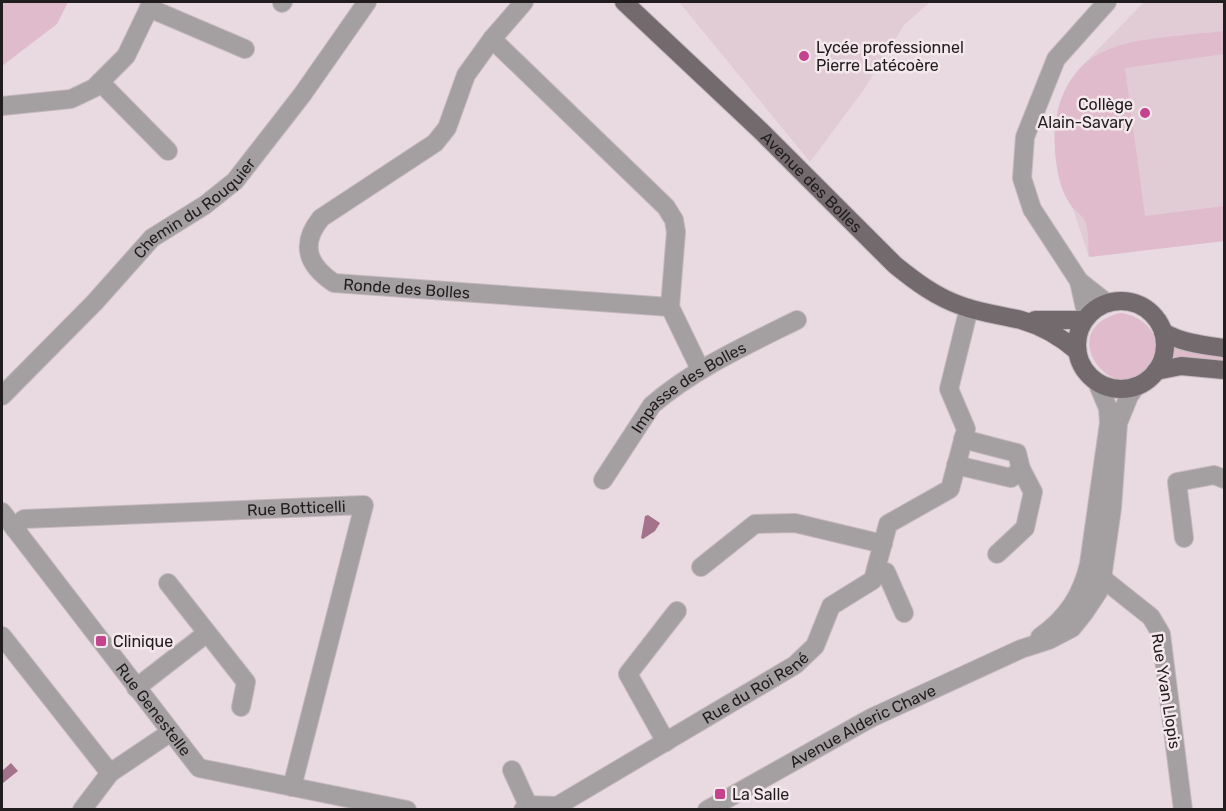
<svg xmlns="http://www.w3.org/2000/svg" width="1226" height="811" font-family="Rubik,sans-serif">
	<style>
		.built { fill: #e1ccd6 }
		.green { fill: #e0bbcc }
		.water { fill: #a4738b }
		.lines { fill: none; stroke-linecap: round; stroke-linejoin: round }
		.minor-casing { stroke: #c4b8bd; stroke-width: 20 }
		.major-casing { stroke: #c4b8bd; stroke-width: 20 }
		.minor { stroke: #a49fa1; stroke-width: 18 }
		.major { stroke: #736a6e; stroke-width: 18 }
		.poi-dot { fill: #c4438d; stroke: #f5e8ed; stroke-width: 2 }
		.labels { text-anchor: middle; dominant-baseline: central; stroke-width: 5; stroke-linejoin: round; paint-order: stroke }
		.poi-label { font-size: 16px; fill: #211c1e; stroke: #f5e8ed; text-anchor: start }
		.street-label { font-size: 16px; fill: #211c1e; stroke: #f5e8ed }
	</style>
	<rect width="100%" height="100%" fill="#e8dae0"/>
	<g class="built">
		<polygon points="679,2 930,2 904,25 865,88 810,162"/>
		<polygon points="1144,2 1224,2 1224,241 1089,257 1055,155 1077,71"/>
	</g>
	<g class="green">
		<polygon points="2,2 68,2 57,24 2,66"/>
		<path d="M1224,31v23l-99,14 20,148 79,-10v35l-135,16c-1,-11 0,-26 -4,-36 -3,-7 -12,-11 -15,-17 -5,-7 -9,-18 -11,-26 -13,-57 1,-119 66,-134 31,-8 67,-9 99,-13z"/>
		<path d="M1120,313c24,2 45,24 31,49 -32,55 -102,-32 -31,-49z"/>
		<polygon points="1173,345 1224,355 1224,365 1171,362"/>
	</g>
	<g class="water">
		<polygon points="648,515 660,523 655,531 643,539 641,538 645,516"/>
		<polygon points="11,763 18,771 3,783 2,781 2,771"/>
	</g>
	<g class="lines">
		<g class="minor-casing">
			<g id="minor">
				<path id="s1" d="M524,2l-32,37 -26,36 -19,53 -12,15 -114,75c-21,26 -14,47 13,65l336,24"/>
				<polyline points="1107,2 1056,59 1025,137 1022,178 1032,209 1079,281 1107,303"/>
				<polyline points="282,3 283,2"/>
				<polyline points="149,8 245,49"/>
				<polyline points="492,39 666,207 674,220 676,232 670,307 700,369"/>
				<polyline points="100,82 168,151"/>
				<polyline points="2,106 71,99 94,88 126,56 152,2"/>
				<polyline points="1079,281 1087,317"/>
				<path id="s2" d="M2,396l93,-94 57,-64 53,-33 30,-24 67,-86 65,-93"/>
				<polyline points="956,465 1011,478 1021,469 1017,453 963,439"/>
				<path id="s3" d="M603,480l49,-75c43,-37 95,-60 145,-85"/>
				<path id="s4" d="M2,512l197,256 208,42"/>
				<path id="s5" d="M14,528l10,-9 340,-14 -72,282"/>
				<polyline points="1184,538 1177,482 1214,475 1224,479"/>
				<polyline points="997,554 1025,528 1033,492 1021,469"/>
				<polyline points="701,567 755,524 795,523 883,544"/>
				<polyline points="876,569 886,572 904,613"/>
				<polyline points="1094,575 1102,578 1151,617 1161,634 1183,810"/>
				<polyline points="168,583 246,682 241,707"/>
				<polyline points="2,636 110,773"/>
				<path d="M1040,637c27,-19 42,-42 49,-73l20,-141 -1,-15 -11,-26"/>
				<polyline points="136,688 207,633"/>
				<polyline points="666,742 628,674 677,611"/>
				<polyline points="512,770 528,805"/>
				<polyline points="82,810 110,773 171,732"/>
				<path id="s6" d="M523,810l5,-5 29,1 238,-141 20,-19 16,-40 42,-26 15,-56 62,-35 16,-60 -17,-40 20,-81"/>
				<path id="s7" d="M707,810l164,-92 150,-69 28,-9 23,-12 12,-15 14,-21 4,-14 10,-70 6,-85 11,-27 7,-10"/>
			</g>
		</g>
		<g class="major-casing">
			<g id="major">
				<path id="s8" d="M624,2l138,130 133,133c21,17 41,32 67,41 19,7 39,9 59,14 21,6 40,17 56,31"/>
				<circle cx="1121" cy="345" r="44"/>
				<polyline points="1035,320 1084,320"/>
				<path d="M1163,332c19,11 40,13 61,16"/>
				<polyline points="1156,371 1181,366 1224,370"/>
			</g>
		</g>
		<use href="#minor" class="minor"/>
		<use href="#major" class="major"/>
	</g>
	<g class="poi-dot">
		<circle cx="804" cy="56" r="6"/>
		<circle cx="1145" cy="113" r="6"/>
		<rect x="95" y="635" width="12" height="12" rx="3"/>
		<rect x="714" y="788" width="12" height="12" rx="3"/>
	</g>
	<g class="labels">
		<g class="poi-label">
			<text x="816" y="47">Lycée professionnel<tspan x="816" dy="18">Pierre Latécoère</tspan></text>
			<text x="1133" y="104" text-anchor="end">Collège<tspan x="1133" dy="18">Alain-Savary</tspan></text>
			<text x="113" y="641">Clinique</text>
			<text x="732" y="794">La Salle</text>
		</g>
		<g class="street-label">
			<text stroke="none"><textPath href="#s8" startOffset="260">Avenue des Bolles</textPath></text>
			<text stroke="none"><textPath href="#s2" startOffset="270">Chemin du Rouquier</textPath></text>
			<text stroke="none"><textPath href="#s1" startOffset="456">Ronde des Bolles</textPath></text>
			<text stroke="none"><textPath href="#s3" startOffset="129">Impasse des Bolles</textPath></text>
			<text stroke="none"><textPath href="#s5" startOffset="286">Rue Botticelli</textPath></text>
			<text stroke="none"><textPath href="#s6" startOffset="267">Rue du Roi René</textPath></text>
			<text transform="translate(1166 691) rotate(81)">Rue Yvan Llopis</text>
			<text stroke="none"><textPath href="#s4" startOffset="249">Rue Genestelle</textPath></text>
			<text stroke="none"><textPath href="#s7" startOffset="177">Avenue Alderic Chave</textPath></text>
		</g>
	</g>
	<rect width="1226" height="811" fill="none" stroke="#211c1e" stroke-width="6"/>
</svg>
